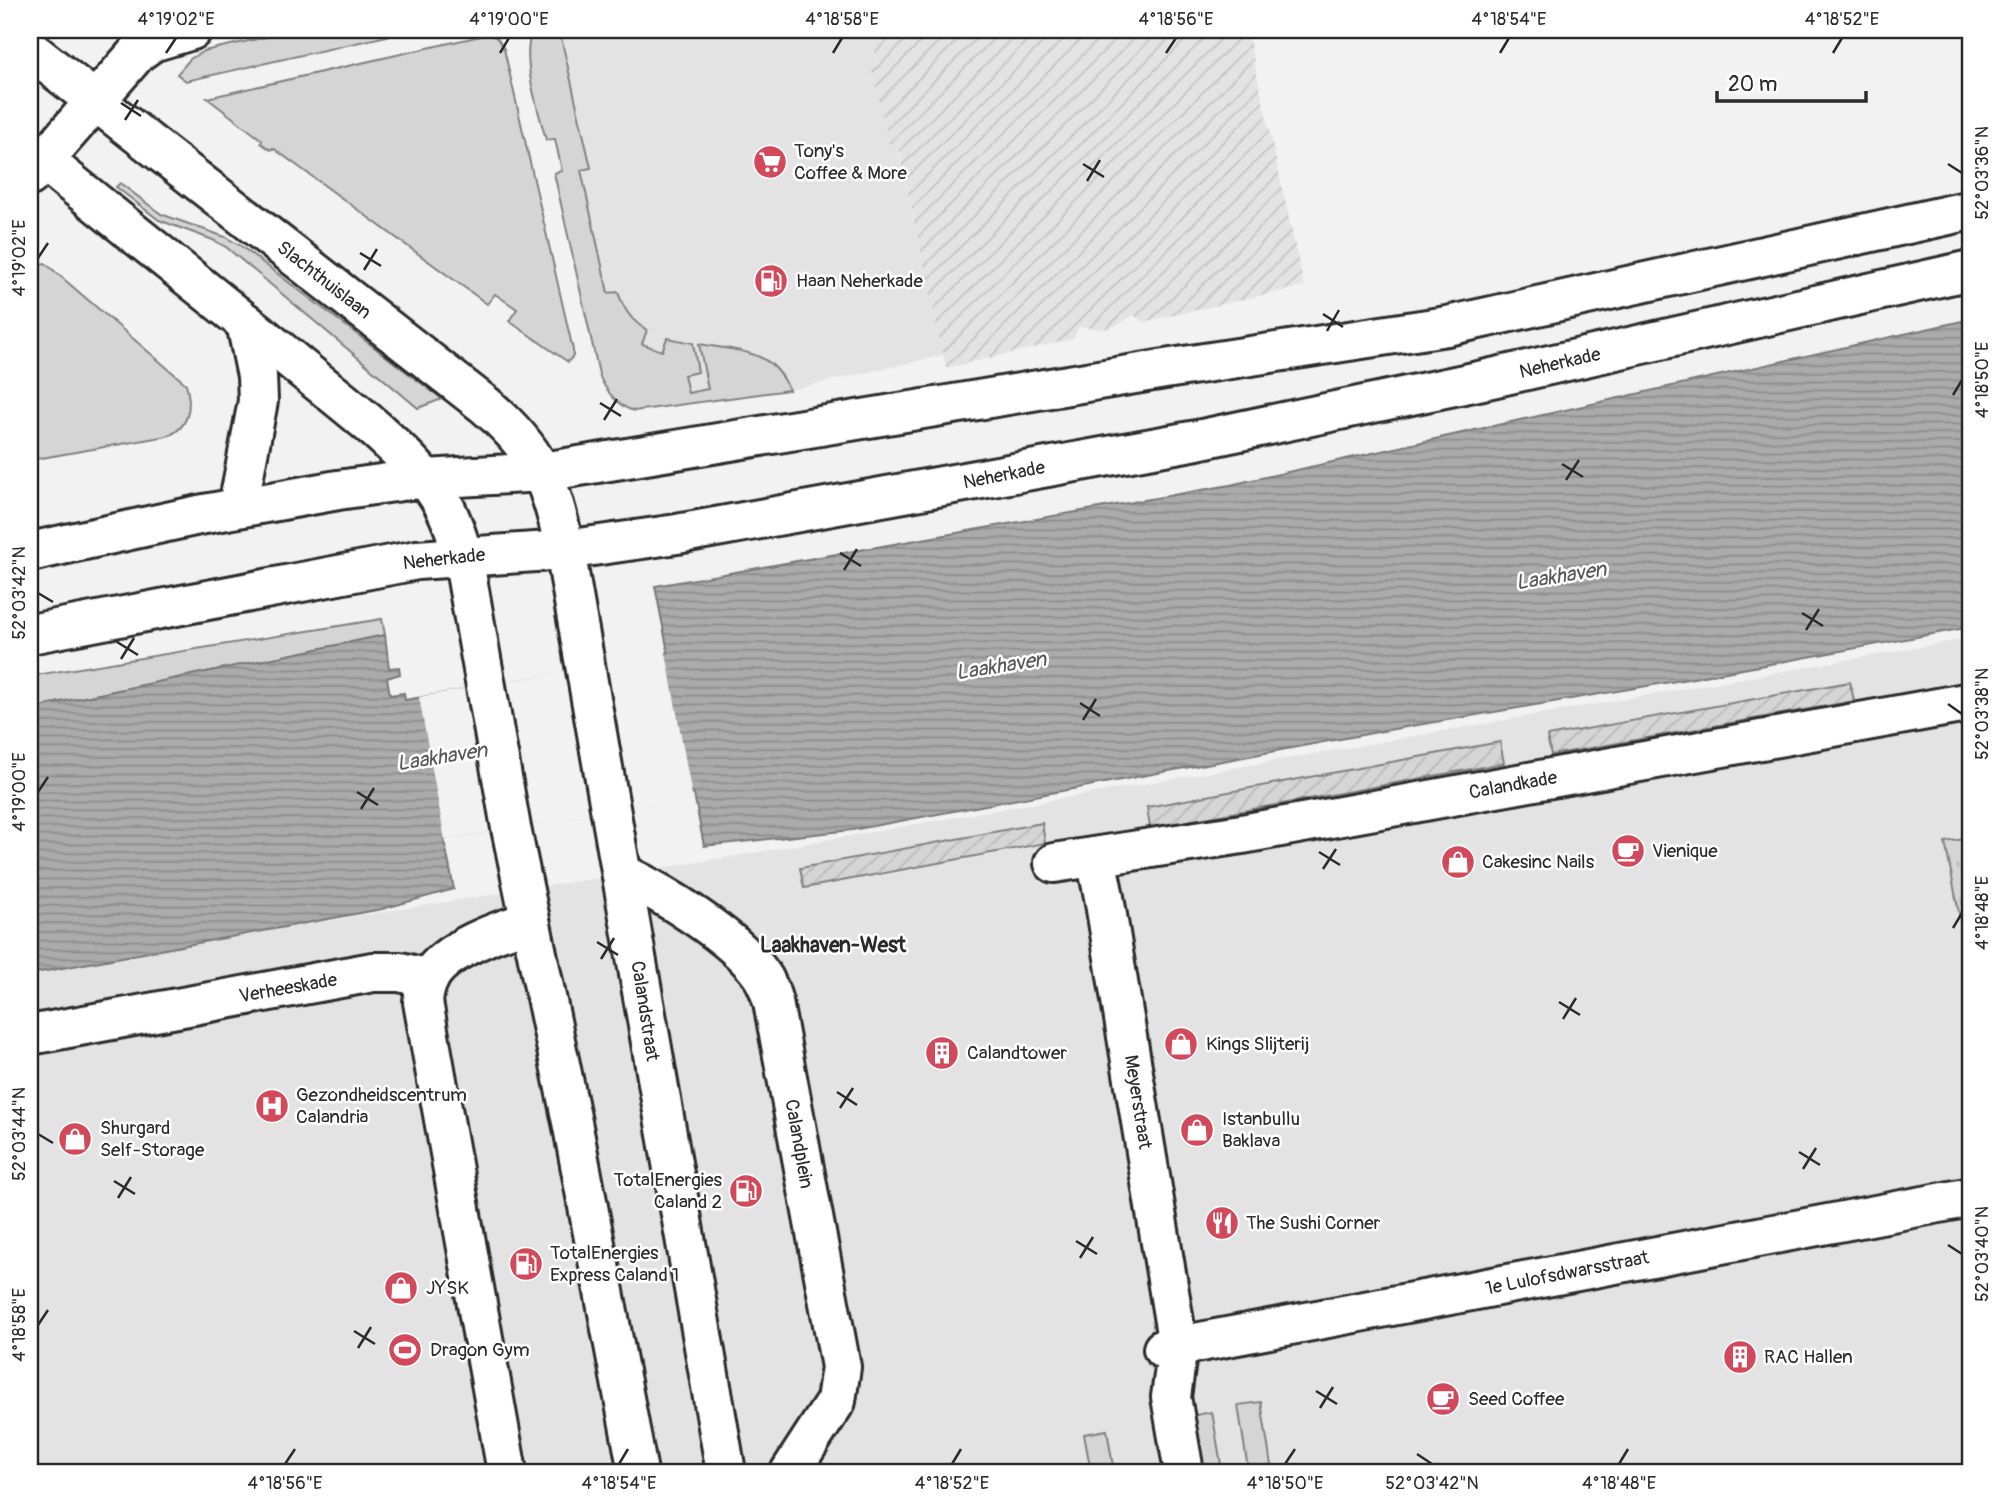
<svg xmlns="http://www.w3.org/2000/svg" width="2001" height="1502" font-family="Pangolin,sans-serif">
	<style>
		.built { fill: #e3e3e3 }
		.industrial { fill: url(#industrial-furrows) }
		.grass { fill: #d5d5d5; stroke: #808080; stroke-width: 2 }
		.park { fill: url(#park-tufts); stroke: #808080; stroke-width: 2 }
		.garden { fill: url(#garden-furrows); stroke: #808080; stroke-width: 2 }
		.water { fill: url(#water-rules); stroke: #787878; stroke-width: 2 }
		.pier { fill: #f2f2f2 }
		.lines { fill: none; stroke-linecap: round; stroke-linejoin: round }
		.minor-casing { stroke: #2b2b2b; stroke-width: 44 }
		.major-casing { stroke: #2b2b2b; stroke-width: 44 }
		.minor { stroke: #fff; stroke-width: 38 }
		.major { stroke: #fff; stroke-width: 38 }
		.ticks { fill: none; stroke: #2b2b2b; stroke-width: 2.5 }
		.labels { text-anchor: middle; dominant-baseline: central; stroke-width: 5; stroke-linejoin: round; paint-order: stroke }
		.poi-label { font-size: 19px; fill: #2b2b2b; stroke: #fff; text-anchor: start }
		.street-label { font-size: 19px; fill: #2b2b2b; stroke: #fff }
		.water-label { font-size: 21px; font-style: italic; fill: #585858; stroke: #fff }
		.neighbourhood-label { font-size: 21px; font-weight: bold; fill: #2b2b2b; stroke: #fff }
		.neatline { fill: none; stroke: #2b2b2b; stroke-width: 2.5 }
		.ticks-label { font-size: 18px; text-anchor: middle; fill: #2b2b2b }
	</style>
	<defs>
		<pattern id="industrial-furrows" width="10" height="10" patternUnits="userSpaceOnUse" patternTransform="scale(1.75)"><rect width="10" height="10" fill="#e3e3e3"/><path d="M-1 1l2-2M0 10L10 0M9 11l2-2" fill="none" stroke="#c3c3c3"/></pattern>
		<pattern id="park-tufts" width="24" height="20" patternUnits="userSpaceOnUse" patternTransform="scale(1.75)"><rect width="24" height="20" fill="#d5d5d5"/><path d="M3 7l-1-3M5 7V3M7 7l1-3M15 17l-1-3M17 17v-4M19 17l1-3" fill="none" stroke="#b7b7b7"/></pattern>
		<pattern id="garden-furrows" width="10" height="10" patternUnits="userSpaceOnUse" patternTransform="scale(1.75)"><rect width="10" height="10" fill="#d5d5d5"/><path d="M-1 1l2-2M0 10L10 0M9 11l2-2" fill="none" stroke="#b7b7b7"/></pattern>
		<pattern id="water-rules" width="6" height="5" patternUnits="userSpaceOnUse" patternTransform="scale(1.75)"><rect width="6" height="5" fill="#ababab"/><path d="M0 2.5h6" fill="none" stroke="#8b8b8b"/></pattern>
	</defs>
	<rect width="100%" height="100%" fill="#f2f2f2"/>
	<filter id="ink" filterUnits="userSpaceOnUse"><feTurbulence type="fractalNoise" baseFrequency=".0143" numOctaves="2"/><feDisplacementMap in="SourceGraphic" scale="14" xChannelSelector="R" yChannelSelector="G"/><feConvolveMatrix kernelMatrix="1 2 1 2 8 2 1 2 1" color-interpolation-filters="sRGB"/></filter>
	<g filter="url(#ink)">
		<g class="built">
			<polygon points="558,30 870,30 878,65 872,66 890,144 896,142 944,355 789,390 780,370 763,358 751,353 700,344 708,389 687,393 684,374 698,372 693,343 667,338 662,351 642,344 643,329 626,310 618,292 608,293 581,170 591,168 564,48"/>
			<polygon points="1971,638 1971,1472 30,1472 30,968 730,857"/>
		</g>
		<polygon class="industrial" points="870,30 1247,30 1304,286 1143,322 1134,315 1116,326 1104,329 1079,327 1073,339 946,368 897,143 889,144 871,66 878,64"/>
		<g class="grass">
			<polygon points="297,30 405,30 405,32 186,81 177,74 190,59 204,51"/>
			<path d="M533,30h25l3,7 30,131 -10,2 27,123 10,-1c5,16 14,30 29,38l-5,14 20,7 5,-13 26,5 5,29 -14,3 4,18 20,-4 -9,-45c38,7 75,5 90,46l-155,21c-16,-4 -30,-22 -35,-37l-45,-201 8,-2 -7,-32 -9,1c-7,-29 -27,-83 -13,-110z"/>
			<polygon points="489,34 497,38 504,49 573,350 573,356 568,362 509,321 517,309 495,294 487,304 273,148 271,150 261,143 262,140 207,98"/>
			<polygon points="120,183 161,214 225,237 241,246 442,399 418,408 226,247 213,240 159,220 116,187"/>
			<path d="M45,263l141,121c6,21 4,44 -19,52l-137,24v-194z"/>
			<polygon points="382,619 385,635 51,704 30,711 30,676"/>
			<polygon points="1261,1402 1271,1465 1248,1469 1238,1405"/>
			<polygon points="1212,1412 1222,1470 1199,1472 1190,1416"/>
			<polygon points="1107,1430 1114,1472 1091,1472 1084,1434"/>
		</g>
		<polygon class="park" points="1971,838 1971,948 1966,949 1945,842"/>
		<g class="garden">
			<polygon points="1850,682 1854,701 1551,755 1547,736"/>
			<polygon points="1500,742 1504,763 1150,828 1147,807"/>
			<polygon points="1042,823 1045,843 804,888 800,868"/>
		</g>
		<polygon class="water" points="1971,319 1971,627 1688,679 1394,729 852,830 704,846 694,794 444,839 454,889 382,909 30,974 30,711 51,704 385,635 389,668 399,667 400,674 387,678 390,695 404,693 405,700 665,655 668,652 655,586 1230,485"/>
		<polygon class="pier" points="666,653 692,796 445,840 419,697"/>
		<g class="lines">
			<g class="minor-casing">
				<g id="minor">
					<polyline points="30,176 138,52 152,42 192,30"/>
					<polyline points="1096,858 1104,897 1178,1346 1171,1397 1184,1472"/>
					<polyline points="1054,863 1242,834 1971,702"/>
					<path d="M623,874c41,20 110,62 137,99 7,9 10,19 13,29l68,365 -5,34 -46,71"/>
					<polyline points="30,1035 373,972 400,972 429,979"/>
					<polyline points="1163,1349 1971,1197"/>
					<path d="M507,1472l-84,-470c1,-9 3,-19 8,-27 16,-26 70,-46 98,-53"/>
				</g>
			</g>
			<g class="major-casing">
				<g id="major">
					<path d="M30,50l455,355c53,45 66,77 80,145l161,922"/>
					<path d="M30,149c87,72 177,142 265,214 47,39 100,77 138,125 15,20 23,44 30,68l48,272 62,299 65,345"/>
					<polyline points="238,507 258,401 257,376 246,323"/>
					<polyline points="30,552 199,515 338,490 409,480 543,472 1165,369 1447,326 1971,210"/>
					<polyline points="30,634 417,560 565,550 677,534 1197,440 1483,380 1971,270"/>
				</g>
			</g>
			<use href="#minor" class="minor"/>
			<use href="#major" class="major"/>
		</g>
	</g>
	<path class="ticks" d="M166,53l10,-15M500,53l9,-15M833,53l9,-15M1166,53l10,-15M1500,53l9,-15M1833,53l9,-15M121,103l20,13M125,120l13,-20M1083,164l21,13M1948,164l14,9M1087,181l13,-21M360,253l21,13M38,258l10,-15M364,270l13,-21M1323,314l20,13M1327,331l12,-21M1953,395l9,-15M600,403l21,13M604,420l13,-21M1562,464l21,13M1566,480l13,-20M840,553l21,13M844,570l13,-21M38,593l15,9M1802,613l21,13M1806,630l13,-21M117,642l21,13M121,659l13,-21M1080,703l20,13M1948,704l14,10M1083,720l13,-21M38,792l10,-15M357,792l21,13M361,809l13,-21M1319,852l21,13M1323,869l13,-20M1953,928l9,-15M597,942l21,13M601,959l13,-21M1559,1002l21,13M1563,1019l13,-21M837,1092l20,13M840,1108l13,-20M38,1134l15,9M1799,1152l21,13M1803,1169l13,-21M114,1181l21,13M118,1198l13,-21M1076,1241l21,13M1948,1245l14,9M1080,1258l13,-21M38,1325l10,-15M354,1331l21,13M358,1348l13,-21M1316,1391l21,13M1320,1408l13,-21M1417,1454l15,10M285,1464l10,-15M619,1464l9,-15M952,1464l9,-15M1285,1464l10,-15M1619,1464l9,-15"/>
	<defs>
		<g id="supermarket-disc" transform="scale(1.75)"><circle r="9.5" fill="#d1495b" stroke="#fff"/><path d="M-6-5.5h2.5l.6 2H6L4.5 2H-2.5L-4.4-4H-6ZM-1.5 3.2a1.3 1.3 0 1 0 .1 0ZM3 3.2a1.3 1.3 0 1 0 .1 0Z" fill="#fff"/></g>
		<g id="fuel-disc" transform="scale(1.75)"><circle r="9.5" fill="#d1495b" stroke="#fff"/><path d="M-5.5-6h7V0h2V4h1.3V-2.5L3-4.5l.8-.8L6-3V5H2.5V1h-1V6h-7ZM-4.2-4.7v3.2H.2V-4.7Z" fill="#fff"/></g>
		<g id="cafe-disc" transform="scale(1.75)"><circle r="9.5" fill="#d1495b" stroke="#fff"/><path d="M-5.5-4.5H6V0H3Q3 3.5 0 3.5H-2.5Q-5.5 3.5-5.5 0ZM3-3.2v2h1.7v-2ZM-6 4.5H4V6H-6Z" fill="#fff"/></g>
		<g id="shop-disc" transform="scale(1.75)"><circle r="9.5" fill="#d1495b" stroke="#fff"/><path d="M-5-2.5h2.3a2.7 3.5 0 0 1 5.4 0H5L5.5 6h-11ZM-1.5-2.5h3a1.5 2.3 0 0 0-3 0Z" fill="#fff"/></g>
		<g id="building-disc" transform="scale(1.75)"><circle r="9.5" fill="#d1495b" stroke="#fff"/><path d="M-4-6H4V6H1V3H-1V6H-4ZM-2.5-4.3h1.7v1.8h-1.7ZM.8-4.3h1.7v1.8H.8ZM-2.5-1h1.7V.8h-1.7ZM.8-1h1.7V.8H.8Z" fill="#fff"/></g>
		<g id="hospital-disc" transform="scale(1.75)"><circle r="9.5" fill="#d1495b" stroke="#fff"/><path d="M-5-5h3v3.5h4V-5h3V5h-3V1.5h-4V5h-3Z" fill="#fff"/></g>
		<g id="restaurant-disc" transform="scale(1.75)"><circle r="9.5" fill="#d1495b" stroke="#fff"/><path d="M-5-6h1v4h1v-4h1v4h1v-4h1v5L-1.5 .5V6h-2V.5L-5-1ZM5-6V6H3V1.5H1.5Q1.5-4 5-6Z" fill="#fff"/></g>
		<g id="stadium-disc" transform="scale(1.75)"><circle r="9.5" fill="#d1495b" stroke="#fff"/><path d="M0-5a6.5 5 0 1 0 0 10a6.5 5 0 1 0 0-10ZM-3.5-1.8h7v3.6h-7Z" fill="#fff"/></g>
	</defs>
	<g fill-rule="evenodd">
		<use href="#supermarket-disc" x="770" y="162"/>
		<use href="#fuel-disc" x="771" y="281"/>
		<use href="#cafe-disc" x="1628" y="851"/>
		<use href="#shop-disc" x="1458" y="862"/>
		<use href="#shop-disc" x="1181" y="1044"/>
		<use href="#building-disc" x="942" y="1053"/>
		<use href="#hospital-disc" x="272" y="1106"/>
		<use href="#shop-disc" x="1197" y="1130"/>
		<use href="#shop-disc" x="75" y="1139"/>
		<use href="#fuel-disc" x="746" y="1191"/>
		<use href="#restaurant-disc" x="1222" y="1223"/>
		<use href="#fuel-disc" x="526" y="1264"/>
		<use href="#shop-disc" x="401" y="1288"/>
		<use href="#stadium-disc" x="405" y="1350"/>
		<use href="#building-disc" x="1740" y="1357"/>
		<use href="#cafe-disc" x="1443" y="1399"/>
	</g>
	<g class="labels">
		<g class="poi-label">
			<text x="794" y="151">Tony's<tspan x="794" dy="22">Coffee &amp; More</tspan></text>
			<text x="796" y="281">Haan Neherkade</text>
			<text x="1652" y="851">Vienique</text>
			<text x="1482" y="862">Cakesinc Nails</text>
			<text x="1206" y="1044">Kings Slijterij</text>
			<text x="967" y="1053">Calandtower</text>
			<text x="296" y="1095">Gezondheidscentrum<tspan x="296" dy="22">Calandria</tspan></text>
			<text x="1222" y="1119">Istanbullu<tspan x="1222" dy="22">Baklava</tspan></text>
			<text x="100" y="1128">Shurgard<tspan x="100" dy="22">Self-Storage</tspan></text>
			<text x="722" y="1180" text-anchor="end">TotalEnergies<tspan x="722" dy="22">Caland 2</tspan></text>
			<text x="1246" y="1223">The Sushi Corner</text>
			<text x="550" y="1253">TotalEnergies<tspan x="550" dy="22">Express Caland 1</tspan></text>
			<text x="426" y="1288">JYSK</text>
			<text x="430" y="1350">Dragon Gym</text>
			<text x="1764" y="1357">RAC Hallen</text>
			<text x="1468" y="1399">Seed Coffee</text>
		</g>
		<g class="street-label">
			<text transform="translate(324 280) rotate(38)">Slachthuislaan</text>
			<text transform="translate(1560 363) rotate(-13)">Neherkade</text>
			<text transform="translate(1004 475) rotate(-11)">Neherkade</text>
			<text transform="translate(444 559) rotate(-6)">Neherkade</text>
			<text transform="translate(1513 785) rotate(-10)">Calandkade</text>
			<text transform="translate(288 988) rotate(-10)">Verheeskade</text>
			<text transform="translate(645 1011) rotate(81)">Calandstraat</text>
			<text transform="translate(1138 1102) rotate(81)">Meyerstraat</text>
			<text transform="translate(799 1144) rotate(80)">Calandplein</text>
			<text transform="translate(1567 1273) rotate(-11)">1e Lulofsdwarsstraat</text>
		</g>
		<g class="water-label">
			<text transform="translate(1561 576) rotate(-9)">Laakhaven</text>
			<text transform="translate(1001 666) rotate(-9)">Laakhaven</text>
			<text transform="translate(442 757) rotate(-9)">Laakhaven</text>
		</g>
		<g class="neighbourhood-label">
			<text x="833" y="945">Laakhaven-West</text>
		</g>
	</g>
	<rect width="2001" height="1502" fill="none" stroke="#fff" stroke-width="77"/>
	<path d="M1717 91v10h149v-10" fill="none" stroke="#2b2b2b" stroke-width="3.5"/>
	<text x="1728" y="91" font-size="21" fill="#2b2b2b" stroke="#ffffff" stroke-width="5" paint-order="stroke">20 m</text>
	<rect x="38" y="38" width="1924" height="1426" class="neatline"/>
	<g class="ticks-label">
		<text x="176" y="25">4°19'02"E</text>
		<text x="509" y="25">4°19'00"E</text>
		<text x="842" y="25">4°18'58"E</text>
		<text x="1176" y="25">4°18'56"E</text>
		<text x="1509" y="25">4°18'54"E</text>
		<text x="1842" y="25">4°18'52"E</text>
		<text transform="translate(1982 173) rotate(-90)" y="6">52°03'36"N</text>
		<text transform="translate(19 258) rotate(-90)" y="6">4°19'02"E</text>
		<text transform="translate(1982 380) rotate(-90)" y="6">4°18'50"E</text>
		<text transform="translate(19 593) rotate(-90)" y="6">52°03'42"N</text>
		<text transform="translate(1982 714) rotate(-90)" y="6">52°03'38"N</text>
		<text transform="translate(19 792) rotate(-90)" y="6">4°19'00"E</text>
		<text transform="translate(1982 913) rotate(-90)" y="6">4°18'48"E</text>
		<text transform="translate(19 1134) rotate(-90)" y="6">52°03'44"N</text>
		<text transform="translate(1982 1254) rotate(-90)" y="6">52°03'40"N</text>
		<text transform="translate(19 1325) rotate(-90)" y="6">4°18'58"E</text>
		<text x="285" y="1489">4°18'56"E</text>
		<text x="619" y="1489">4°18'54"E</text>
		<text x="952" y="1489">4°18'52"E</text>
		<text x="1285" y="1489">4°18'50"E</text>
		<text x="1432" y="1489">52°03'42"N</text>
		<text x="1619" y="1489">4°18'48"E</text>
	</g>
</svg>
